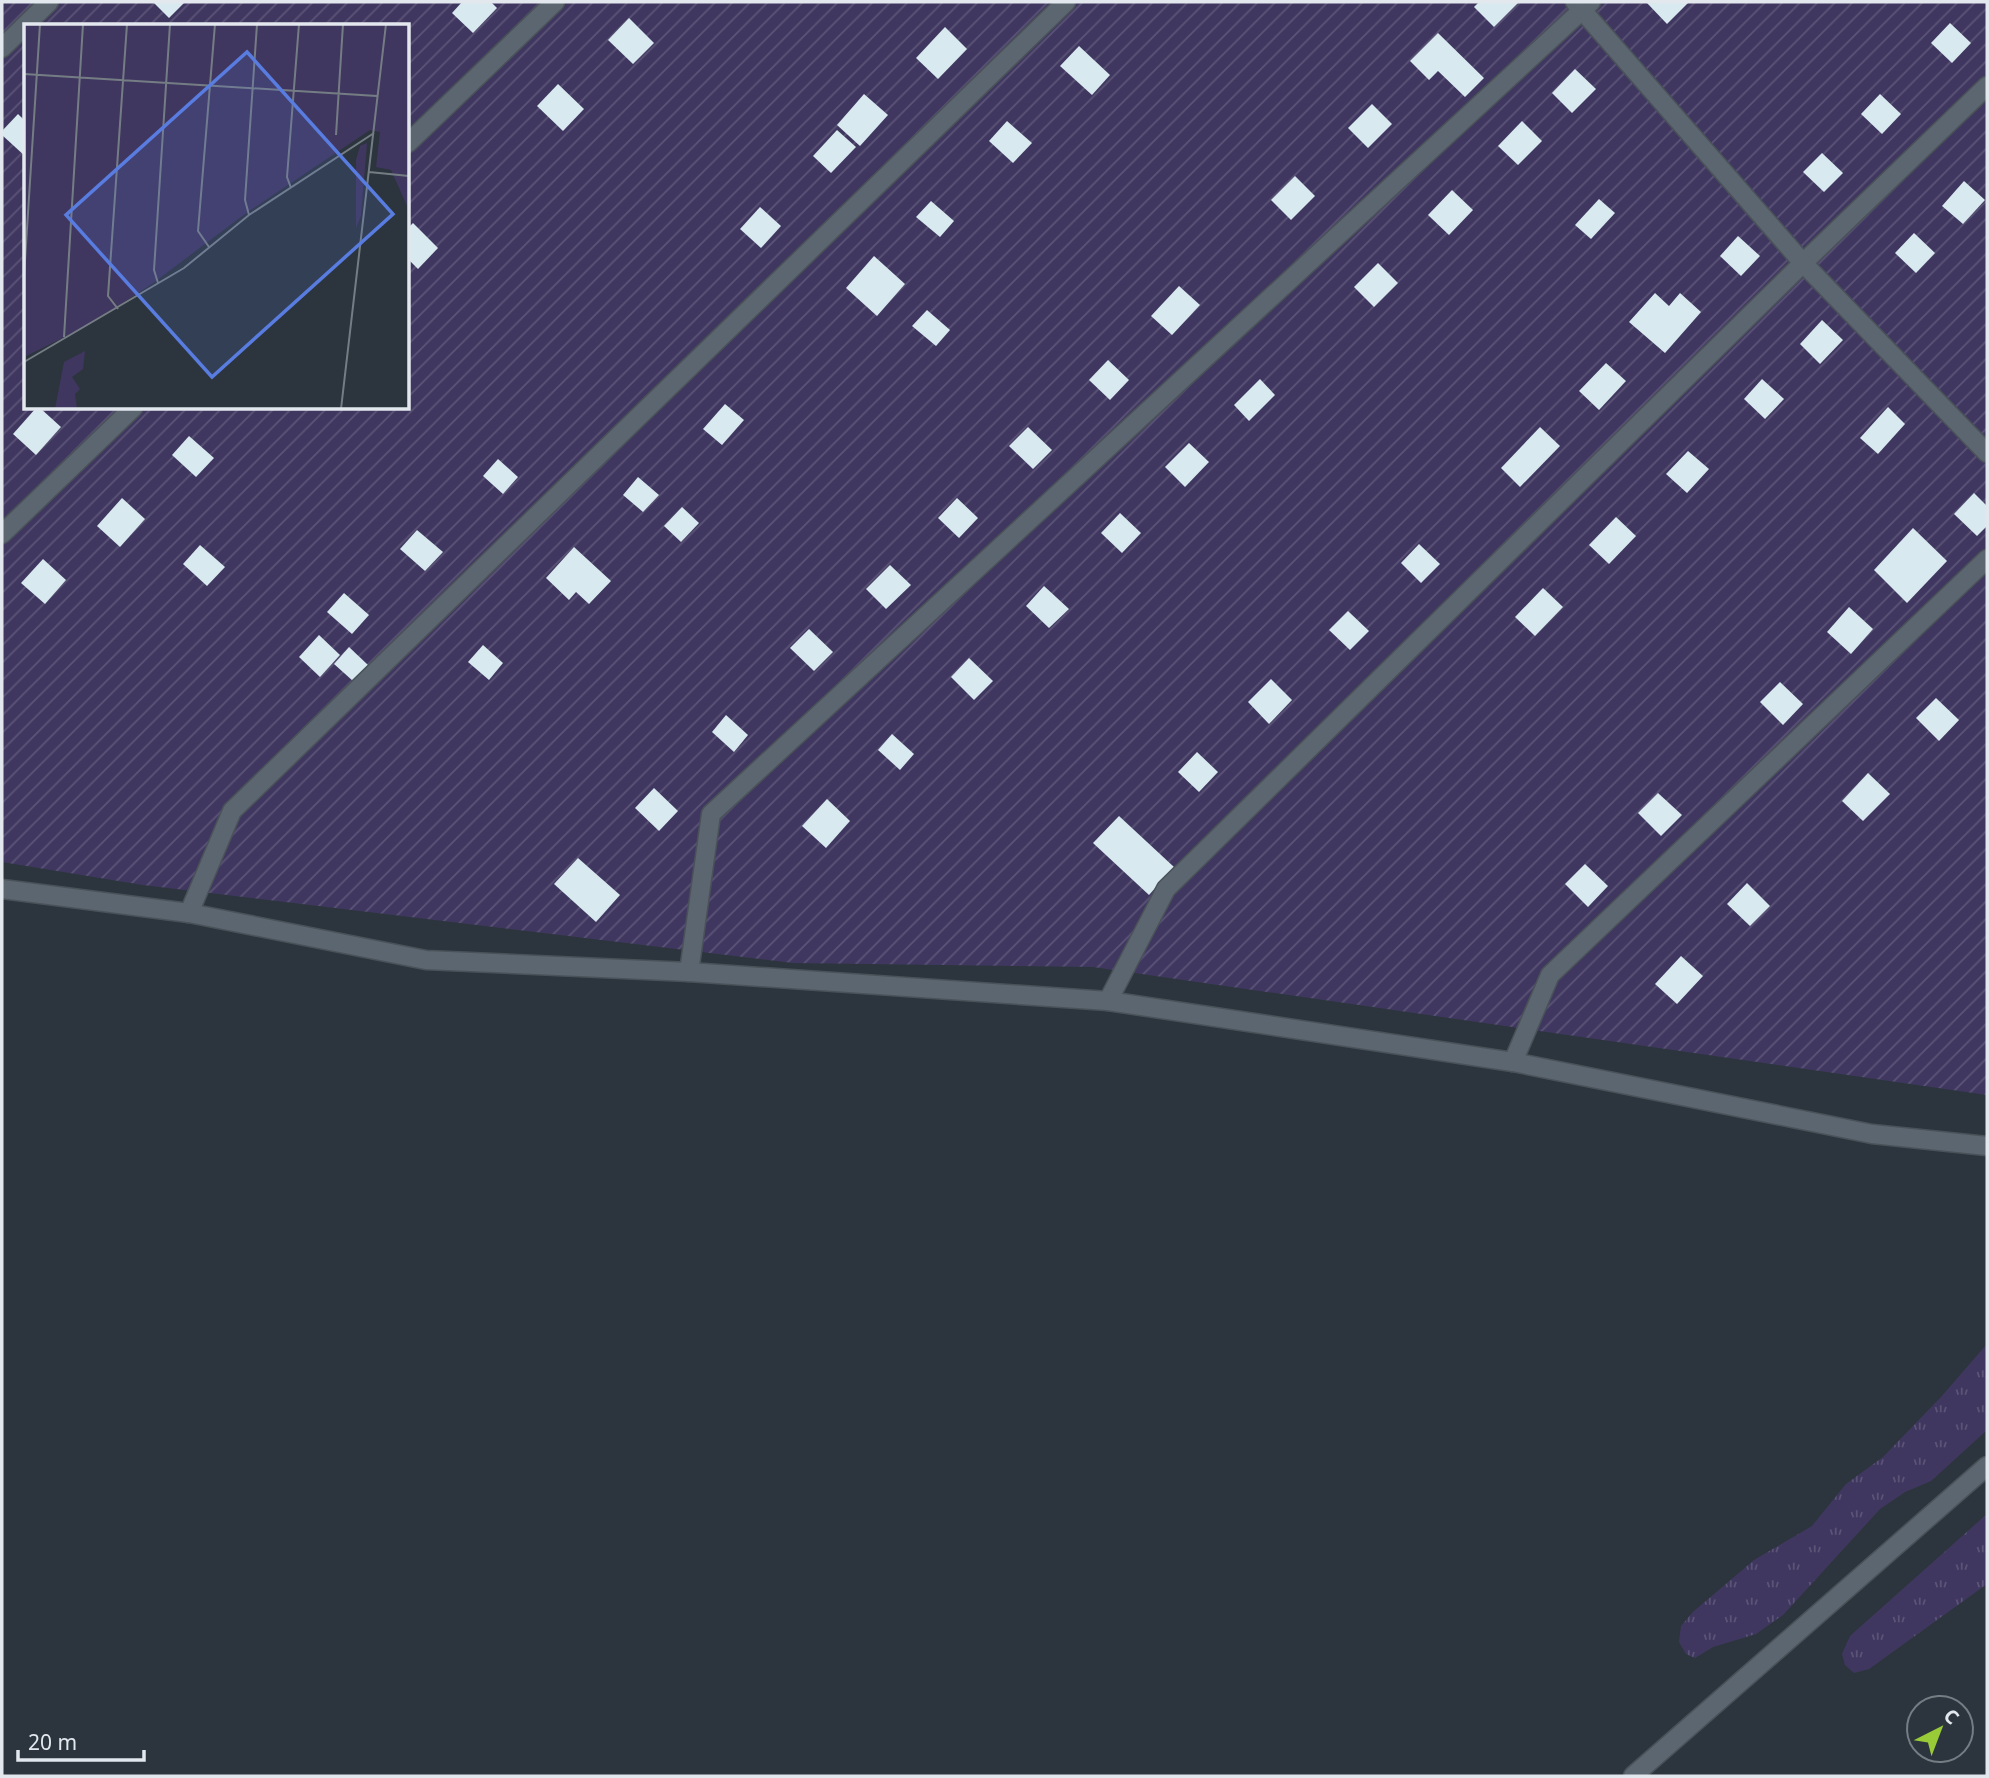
<svg xmlns="http://www.w3.org/2000/svg" width="1989" height="1778" font-family="'Noto Sans',sans-serif">
	<style>
		.grass { fill: url(#grass-tufts) }
		.garden { fill: url(#garden-furrows); fill-rule: evenodd }
		.building { fill: #d8e9ef }
		.lines { fill: none; stroke-linecap: round; stroke-linejoin: round }
		.service-casing { stroke: #4a5259; stroke-width: 21 }
		.minor-casing { stroke: #4a5259; stroke-width: 21 }
		.tertiary-casing { stroke: #4a5259; stroke-width: 21 }
		.service { stroke: #5c6670; stroke-width: 18 }
		.minor { stroke: #5c6670; stroke-width: 18 }
		.tertiary { stroke: #5c6670; stroke-width: 18 }
		.inset-road { fill: none; stroke: #757d84; stroke-width: 2 }
		.view { fill: #587cdf; fill-opacity: 0.15; stroke: #587cdf; stroke-width: 3.5 }
		.inset-edge { fill: none; stroke: #e2e8ee; stroke-width: 3.5 }
	</style>
	<defs>
		<pattern id="grass-tufts" width="24" height="20" patternUnits="userSpaceOnUse" patternTransform="scale(1.75)"><rect width="24" height="20" fill="#403760"/><path d="M3 7l-1-3M5 7V3M7 7l1-3M15 17l-1-3M17 17v-4M19 17l1-3" fill="none" stroke="#5b5477"/></pattern>
		<pattern id="garden-furrows" width="10" height="10" patternUnits="userSpaceOnUse" patternTransform="scale(1.75)"><rect width="10" height="10" fill="#403760"/><path d="M-1 1l2-2M0 10L10 0M9 11l2-2" fill="none" stroke="#5b5477"/></pattern>
	</defs>
	<rect width="100%" height="100%" fill="#2c353e"/>
	<g class="grass">
		<polygon points="1987,1344 1987,1430 1931,1481 1905,1492 1880,1509 1783,1615 1756,1634 1713,1647 1695,1658 1686,1654 1679,1642 1681,1626 1693,1612 1754,1560 1812,1526 1846,1484 1883,1457 1941,1397"/>
		<polygon points="1987,1514 1987,1584 1869,1669 1854,1673 1845,1665 1842,1654 1850,1636"/>
	</g>
	<path class="garden" d="M2,2h1985v1093l-894,-128 -300,-4 -650,-78 -141,-23zM26,26h382v382h-382z"/>
	<g class="building">
		<polygon points="153,2 185,2 169,18"/>
		<polygon points="462,2 491,2 497,8 473,33 452,13"/>
		<polygon points="1479,2 1519,2 1494,27 1474,7"/>
		<polygon points="1648,2 1689,2 1667,24 1647,3"/>
		<polygon points="629,18 654,43 633,64 608,40"/>
		<polygon points="1950,23 1971,43 1952,63 1931,43"/>
		<polygon points="945,27 967,49 938,79 916,58"/>
		<polygon points="1438,33 1484,78 1465,97 1438,71 1429,80 1410,61"/>
		<polygon points="1079,46 1110,75 1092,95 1060,66"/>
		<polygon points="1575,69 1596,89 1572,113 1552,93"/>
		<polygon points="558,84 584,109 563,131 537,106"/>
		<polygon points="864,94 888,115 860,146 837,125"/>
		<polygon points="1880,94 1901,114 1882,134 1861,114"/>
		<polygon points="1372,104 1392,124 1368,148 1348,128"/>
		<polygon points="18,114 26,122 26,157 2,135 2,131"/>
		<polygon points="1007,121 1032,143 1013,163 989,141"/>
		<polygon points="1522,121 1542,141 1518,165 1498,146"/>
		<polygon points="837,130 856,147 831,173 813,156"/>
		<polygon points="1822,153 1843,173 1824,192 1803,172"/>
		<polygon points="1295,176 1315,196 1291,220 1271,200"/>
		<polygon points="1964,181 1985,200 1963,224 1942,206"/>
		<polygon points="1452,190 1473,210 1449,235 1428,215"/>
		<polygon points="1599,199 1615,213 1591,239 1575,225"/>
		<polygon points="931,201 954,221 940,237 916,217"/>
		<polygon points="760,207 781,226 761,248 740,229"/>
		<polygon points="413,223 438,248 418,269 408,259 408,228"/>
		<polygon points="1914,233 1935,253 1916,273 1895,253"/>
		<polygon points="1738,236 1760,256 1741,276 1720,256"/>
		<polygon points="874,256 905,284 877,316 846,288"/>
		<polygon points="1378,263 1398,283 1374,307 1354,287"/>
		<polygon points="1179,286 1200,305 1172,335 1151,316"/>
		<polygon points="1655,293 1669,306 1680,293 1701,312 1665,353 1629,322"/>
		<polygon points="927,310 950,330 936,346 912,326"/>
		<polygon points="1822,320 1843,340 1820,364 1800,344"/>
		<polygon points="1108,360 1129,380 1110,400 1089,380"/>
		<polygon points="1606,363 1626,381 1599,410 1579,391"/>
		<polygon points="1260,379 1275,395 1249,421 1234,405"/>
		<polygon points="1762,379 1784,399 1765,419 1744,399"/>
		<polygon points="725,404 744,420 722,445 703,429"/>
		<polygon points="1888,407 1905,424 1878,454 1860,438"/>
		<polygon points="36,408 40,408 61,427 36,455 13,434"/>
		<polygon points="1028,427 1052,450 1033,469 1009,446"/>
		<polygon points="1540,427 1560,446 1520,487 1501,468"/>
		<polygon points="189,436 214,458 196,477 172,455"/>
		<polygon points="1189,443 1209,462 1185,487 1165,467"/>
		<polygon points="1688,451 1709,469 1687,493 1666,474"/>
		<polygon points="498,459 518,477 503,494 483,476"/>
		<polygon points="638,477 659,495 643,512 623,495"/>
		<polygon points="1974,493 1987,506 1987,526 1977,536 1954,514"/>
		<polygon points="122,498 145,519 120,547 97,526"/>
		<polygon points="957,498 978,518 959,538 938,518"/>
		<polygon points="682,507 699,523 681,542 664,526"/>
		<polygon points="1120,513 1141,533 1122,553 1101,533"/>
		<polygon points="1616,517 1636,536 1609,564 1589,545"/>
		<polygon points="1913,528 1947,561 1907,603 1874,570"/>
		<polygon points="417,530 443,552 425,571 400,549"/>
		<polygon points="1419,544 1440,564 1421,583 1401,563"/>
		<polygon points="200,545 225,567 207,586 183,564"/>
		<polygon points="574,547 611,581 589,604 576,592 569,600 546,578"/>
		<polygon points="43,559 66,580 45,604 21,583"/>
		<polygon points="890,565 911,585 886,609 866,589"/>
		<polygon points="1044,586 1069,609 1049,628 1026,606"/>
		<polygon points="1543,588 1563,607 1535,636 1515,617"/>
		<polygon points="344,593 369,615 352,634 327,612"/>
		<polygon points="1849,607 1873,629 1851,654 1827,632"/>
		<polygon points="1348,611 1369,631 1350,650 1329,630"/>
		<polygon points="809,629 833,652 814,671 790,648"/>
		<polygon points="319,635 340,655 320,677 299,657"/>
		<polygon points="483,645 503,663 489,680 468,662"/>
		<polygon points="349,647 368,665 353,681 334,664"/>
		<polygon points="969,658 993,681 974,700 951,677"/>
		<polygon points="1271,679 1292,700 1269,724 1248,702"/>
		<polygon points="1780,682 1803,704 1783,725 1760,702"/>
		<polygon points="1936,698 1959,720 1939,741 1916,718"/>
		<polygon points="726,715 748,735 734,752 712,732"/>
		<polygon points="892,734 914,754 900,770 878,750"/>
		<polygon points="1197,752 1218,772 1199,792 1178,772"/>
		<polygon points="1868,773 1890,794 1863,821 1842,801"/>
		<polygon points="654,788 678,811 659,831 635,808"/>
		<polygon points="1658,793 1682,815 1661,836 1638,813"/>
		<polygon points="827,799 850,821 826,848 802,826"/>
		<polygon points="1119,816 1174,867 1149,895 1093,843"/>
		<polygon points="578,858 620,895 596,922 554,884"/>
		<polygon points="1585,864 1608,886 1588,907 1565,884"/>
		<polygon points="1747,883 1770,906 1750,926 1727,904"/>
		<polygon points="1681,956 1703,976 1677,1004 1655,984"/>
	</g>
	<g class="lines">
		<g class="service-casing">
			<g id="service">
				<polyline points="2,48 49,2"/>
				<polyline points="408,143 555,2"/>
				<polyline points="2,534 133,408"/>
				<polyline points="189,913 232,811 1066,2"/>
				<polyline points="689,972 711,814 1591,2"/>
				<polyline points="1108,1001 1166,889 1803,263 1987,86"/>
				<polyline points="1513,1062 1550,975 1987,559"/>
			</g>
		</g>
		<g class="minor-casing">
			<g id="minor">
				<polyline points="1575,2 1803,263 1987,453"/>
				<polyline points="2,889 189,913 426,960 689,972 1108,1001 1513,1062 1872,1134 1987,1146"/>
			</g>
		</g>
		<g class="tertiary-casing">
			<polyline id="tertiary" points="1633,1776 1987,1466"/>
		</g>
		<use href="#service" class="service"/>
		<use href="#minor" class="minor"/>
		<use href="#tertiary" class="tertiary"/>
	</g>
	<g transform="translate(24 24)">
		<rect width="385" height="385" fill="#2c353e"/>
		<path d="M343,119l-6,73 -5,12v-68l4,-14zM61,327l-2,18 -11,8 8,12 -5,5 2,15h-22l9,-47z" fill="#403760"/>
		<path d="M0,0h385v186l-18,-40 -15,-3 4,-35 -10,-2 -125,84 -93,70 -65,42 -63,31z" fill="#403760"/>
		<path class="inset-road" d="M0,50l353,22M312,111l7,-111M345,148l40,4M267,164l-4,-11 12,-153M225,191l-4,-15 12,-176M185,223l-11,-16 17,-207M0,252l16,-252M134,259l-4,-13 16,-246M94,285l-10,-13 19,-272M40,313l19,-313M0,338l160,-94 65,-53 125,-82M317,385l45,-385"/>
		<path class="view" d="M223,28l146,162 -181,163 -146,-162z"/>
		<rect width="385" height="385" class="inset-edge"/>
	</g>
	<rect width="1989" height="1778" fill="none" stroke="#e2e8ee" stroke-width="7"/>
	<g transform="translate(1940 1729) rotate(42)"><circle r="33" fill="#2c353e" stroke="#757d84" stroke-width="2"/>
	<path d="M0-5L12 26L0 18L-12 26Z" fill="#98cb37"/>
	<text y="-10" font-size="19" font-weight="bold" text-anchor="middle" fill="#e2e8ee">С</text>
	</g>
	<path d="M18 1750v10h126v-10" fill="none" stroke="#e2e8ee" stroke-width="3.5"/>
	<text x="28" y="1750" font-size="21" fill="#e2e8ee" stroke="#2c353e" stroke-width="5" paint-order="stroke">20 m</text>
</svg>
